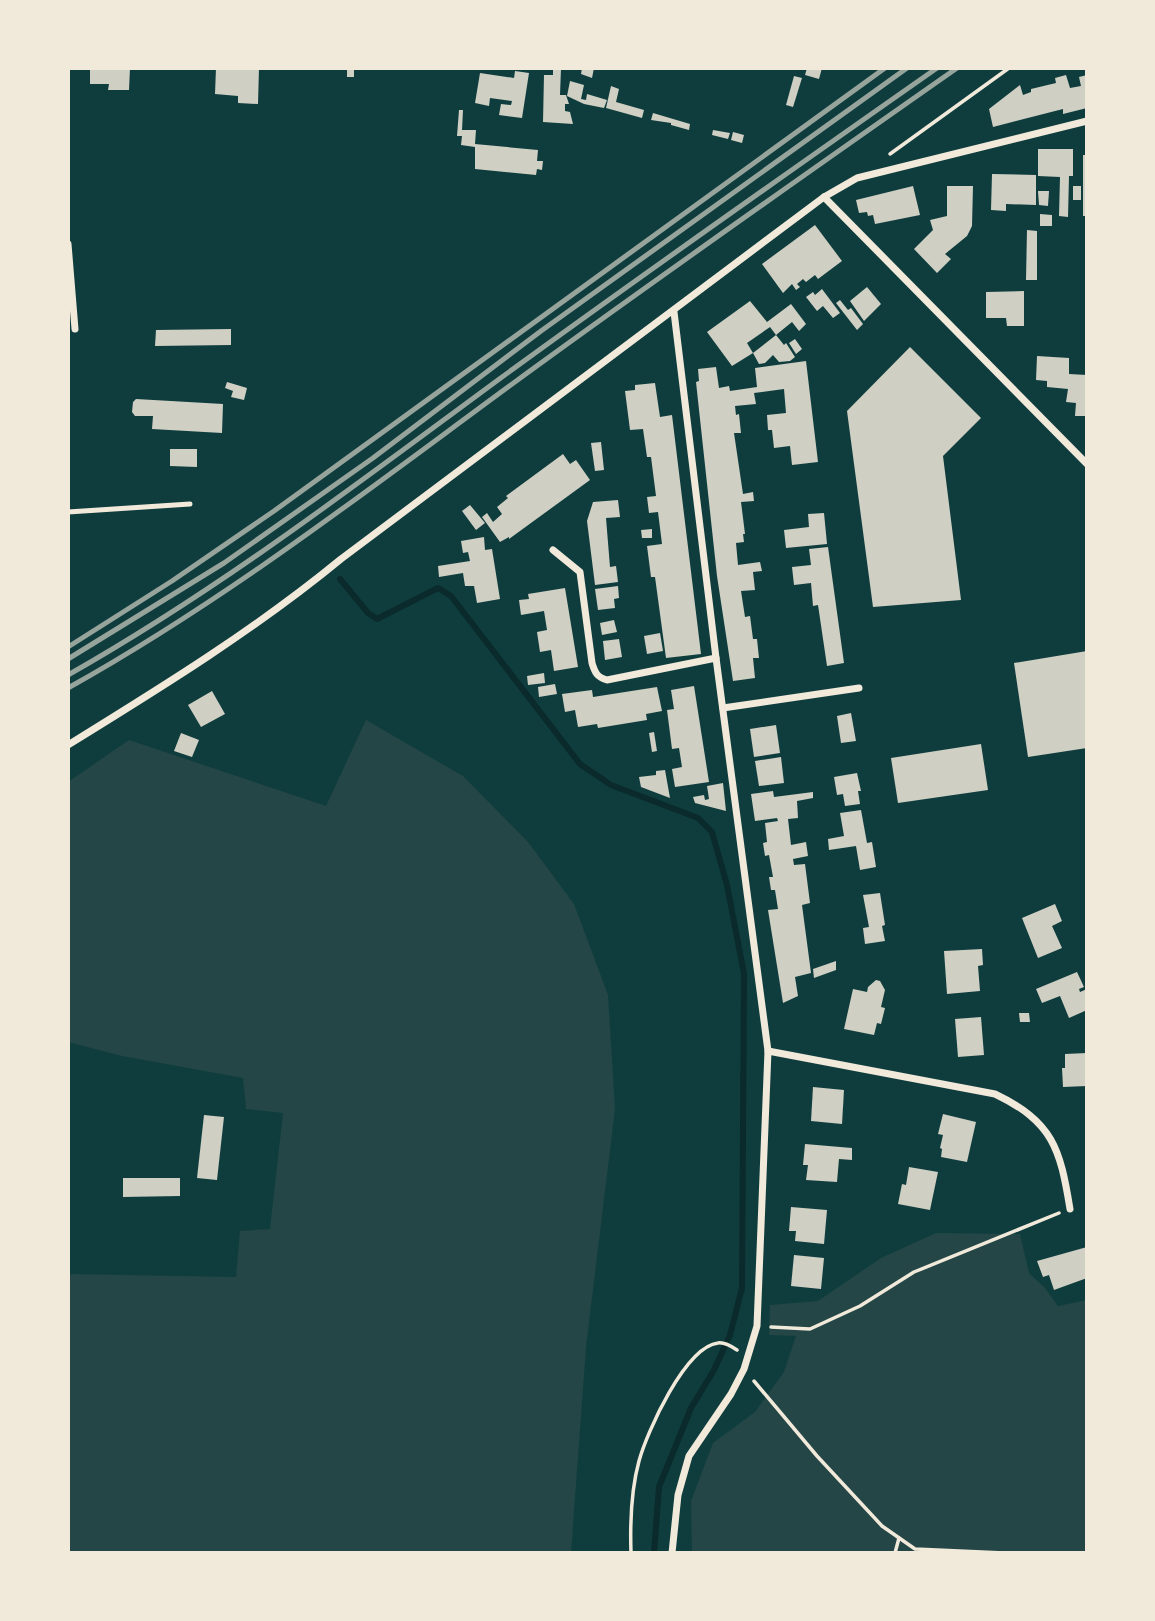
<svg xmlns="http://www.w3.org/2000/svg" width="1155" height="1621" font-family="'Open Sans',sans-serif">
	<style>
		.green { fill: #244646 }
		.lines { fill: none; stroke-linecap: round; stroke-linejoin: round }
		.stream { stroke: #0a2a2b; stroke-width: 6 }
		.building { fill: #cfcfc3 }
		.path { stroke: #f1e9da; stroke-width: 3.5 }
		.service { stroke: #f1e9da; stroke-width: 5 }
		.minor { stroke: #f1e9da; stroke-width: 7 }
		.rail { stroke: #97a49c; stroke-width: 5 }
	</style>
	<rect width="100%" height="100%" fill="#0f3d3e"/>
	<g class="green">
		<polygon points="366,720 463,776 528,842 574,904 608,995 615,1109 586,1347 571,1553 68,1553 68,1274 236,1277 240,1231 270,1229 283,1113 246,1109 243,1078 122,1056 68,1042 68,782 129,740 326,806"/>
		<polygon points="936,1233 1020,1234 1029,1273 1045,1288 1058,1306 1087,1300 1087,1553 692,1553 691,1501 713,1443 755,1412 784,1372 796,1336 769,1335 770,1305 818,1301 881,1258"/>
	</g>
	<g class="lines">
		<polyline class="stream" points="340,579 368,613 377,619 438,588 451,596 580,764 611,785 698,818 712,832 727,885 744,974 742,1288 730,1335 714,1370 691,1408 659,1487 654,1553"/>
	</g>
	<g class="building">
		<polygon points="90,68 130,68 129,90 108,90 109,84 90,84"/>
		<polygon points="216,68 259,68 258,104 238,103 238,96 215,94"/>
		<rect x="347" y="68" width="7" height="9"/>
		<polygon points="553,68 561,68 560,95 566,95 569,104 565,104 565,111 570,112 573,124 543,122 544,75 553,75"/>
		<polygon points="582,68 594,68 592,78 581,74"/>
		<polygon points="807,68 822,68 819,79 805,75"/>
		<polygon points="515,71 529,73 522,118 499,115 501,104 511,105 512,101 490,98 489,106 475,103 480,73 514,78"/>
		<polygon points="1066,75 1070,88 1081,86 1079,77 1087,75 1087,108 1063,114 1063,109 993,127 989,109 1020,85 1023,95 1031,92 1031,89 1056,83 1055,78"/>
		<polygon points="794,76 802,78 793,107 786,105"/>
		<polygon points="570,81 584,85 581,99 586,100 587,94 607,100 604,108 584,104 567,96"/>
		<polygon points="611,86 619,89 616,102 644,110 642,118 606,108"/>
		<polygon points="459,110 463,110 462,130 476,130 475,144 538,150 537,161 543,161 542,170 537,169 536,175 475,169 475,147 461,145 462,136 457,136"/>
		<polygon points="653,113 690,124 689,130 671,125 671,123 651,120"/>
		<polygon points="713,130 730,133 728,139 712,135"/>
		<polygon points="733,132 744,135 742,143 731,140"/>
		<polygon points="1038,149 1073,149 1073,176 1069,176 1068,217 1059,216 1060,177 1038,176"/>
		<rect x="1083" y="155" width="4" height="61"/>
		<polygon points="992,174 1036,175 1036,205 1006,204 1006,211 991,210"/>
		<polygon points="913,186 920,215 875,224 873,215 868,216 867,212 859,213 856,200"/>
		<polygon points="947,186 973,186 972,226 967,236 945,254 951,259 937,273 914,249 933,230 930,220 947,216"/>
		<rect x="1073" y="186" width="8" height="14"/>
		<polygon points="1038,191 1049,191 1048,206 1039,205"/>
		<polygon points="1040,214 1052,215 1052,226 1040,226"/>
		<polygon points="815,225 842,261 818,279 815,275 806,282 803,279 797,284 800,287 796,290 792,284 783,293 762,264"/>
		<polygon points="1027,230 1037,231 1037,280 1026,280"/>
		<polygon points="867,287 881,304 864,321 850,301"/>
		<polygon points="822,289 840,313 833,318 823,306 817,311 806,297 813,292 815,295"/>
		<polygon points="1024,291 1024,326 1007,326 1006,318 986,318 986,292"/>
		<polygon points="840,300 848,310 851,308 863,324 857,330 836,303"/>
		<polygon points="750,301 767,322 791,304 806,324 799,331 792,322 776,335 770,327 747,343 753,353 732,366 707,332"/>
		<polygon points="231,329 231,345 155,346 156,330"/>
		<polygon points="776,335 784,345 786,343 795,357 790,361 779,362 773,355 765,363 759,364 753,353"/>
		<polygon points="795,339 802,349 796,354 789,343"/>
		<polygon points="910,347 981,418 943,456 961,600 873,607 847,411"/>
		<polygon points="1037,356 1069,358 1069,374 1087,375 1087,416 1075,416 1076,403 1066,402 1068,389 1047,387 1047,381 1036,380"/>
		<polygon points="806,361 818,462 792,465 790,446 774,448 772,430 768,430 767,415 786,413 784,389 754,393 756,404 735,406 736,415 739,414 741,433 734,433 743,494 753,492 754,501 741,502 745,534 743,534 744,542 736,543 738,565 760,562 762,571 753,572 755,590 741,591 745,617 750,616 753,639 757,639 759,658 753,658 755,678 733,681 717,576 696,382 699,381 698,369 716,367 719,388 729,386 730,391 757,387 755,368"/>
		<polygon points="227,382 247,388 244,400 231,397 233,391 225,388"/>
		<polygon points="655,383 660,417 672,415 701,654 666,658 655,577 651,577 647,546 662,544 658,512 649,513 647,497 656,496 651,457 647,457 643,429 630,430 625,391 635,390 635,385"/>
		<polygon points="136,399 223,404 222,433 152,429 153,416 135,416 132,412 133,402"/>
		<polygon points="601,442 604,470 595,471 591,443"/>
		<polygon points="170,449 197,449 197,467 170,466"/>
		<polygon points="563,454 570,464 576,460 590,480 509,539 509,537 500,542 482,517 487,513 493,522 502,514 497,507 508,498 506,496"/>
		<polygon points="618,500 620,517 606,518 610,567 616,566 618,582 595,585 587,521 593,502"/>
		<polygon points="470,505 485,523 476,530 462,511"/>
		<polygon points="824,513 827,544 786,548 784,530 809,527 808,514"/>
		<polygon points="652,529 652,538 642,538 641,530"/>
		<polygon points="484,537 485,550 492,549 500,599 477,603 474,586 465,586 463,573 439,577 438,566 470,561 468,552 463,553 461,541"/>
		<polygon points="828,547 844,663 827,666 818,605 813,606 811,583 794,585 792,567 811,565 809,549"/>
		<polygon points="618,586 619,598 614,599 615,608 598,610 595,589"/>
		<polygon points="565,588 578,667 554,671 551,650 540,652 537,632 547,630 544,611 521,615 519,600 529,599 528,594"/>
		<polygon points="614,620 617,632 602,635 600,623"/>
		<polygon points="660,633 663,651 647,654 644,636"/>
		<polygon points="619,639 622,657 605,660 603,641"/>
		<polygon points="1087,651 1087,748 1028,757 1014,663"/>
		<polygon points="544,673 545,683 528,685 527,676"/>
		<polygon points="555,684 557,694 539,697 538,687"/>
		<polygon points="694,686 709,782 675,787 672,769 682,767 679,748 672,749 667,710 674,709 671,690"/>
		<polygon points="657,687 662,711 646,714 647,720 598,728 597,724 578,727 575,710 565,712 562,694 592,690 593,697"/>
		<polygon points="212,691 225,714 201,727 188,705"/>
		<polygon points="851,713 856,741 841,743 837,716"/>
		<polygon points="776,725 780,753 754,757 750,729"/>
		<polygon points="654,732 657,751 652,752 649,733"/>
		<polygon points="181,733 199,740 192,757 174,751"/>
		<polygon points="981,744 988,790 898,803 891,758"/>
		<polygon points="781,757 784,783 759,786 755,761"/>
		<polygon points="665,770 670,798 641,787 639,777 656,775 656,771"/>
		<polygon points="857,773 861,791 858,791 860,804 845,806 843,794 837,795 834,777"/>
		<polygon points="723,783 726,811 695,803 693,797 704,795 705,800 709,799 707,786"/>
		<polygon points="773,791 774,797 813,792 813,798 797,801 798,818 788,819 791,845 806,842 808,856 793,859 794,865 805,864 810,903 802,905 811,973 795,977 798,996 783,1003 768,910 778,909 775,890 771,890 769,877 773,877 769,855 765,856 763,843 767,842 765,823 778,821 777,818 755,821 751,794"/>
		<polygon points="861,810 867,843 872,842 876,867 860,870 856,846 829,850 828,839 844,836 840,813"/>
		<polygon points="880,893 885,925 882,926 885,941 865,944 863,928 869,927 863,895"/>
		<polygon points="1055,904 1062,921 1052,926 1062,948 1038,958 1022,918"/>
		<polygon points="982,949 983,965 978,966 980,991 947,994 944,951"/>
		<polygon points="836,961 836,970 814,978 813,969"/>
		<polygon points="1077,972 1084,987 1079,989 1080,992 1087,989 1087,1010 1069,1018 1060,996 1042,1003 1036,989"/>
		<polygon points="876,980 880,981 885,990 881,1007 885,1008 881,1024 877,1023 874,1035 844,1029 853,989 867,992 868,987"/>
		<polygon points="1019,1013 1029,1013 1030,1022 1020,1022"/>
		<polygon points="981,1017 984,1055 958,1057 955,1019"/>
		<polygon points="1087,1053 1087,1086 1063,1087 1062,1068 1065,1068 1065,1054"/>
		<polygon points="813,1087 844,1090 842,1124 811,1121"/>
		<polygon points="943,1114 976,1122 967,1162 941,1157 942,1149 940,1148 943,1135 938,1134"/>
		<polygon points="204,1115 224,1117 217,1180 197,1178"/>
		<polygon points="805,1144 852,1148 852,1160 839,1159 837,1182 806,1180 808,1165 803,1165"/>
		<polygon points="909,1167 938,1172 930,1210 898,1204 902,1184 906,1185"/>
		<polygon points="123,1178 180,1178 180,1196 123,1197"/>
		<polygon points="791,1207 827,1210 824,1244 795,1241 796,1231 789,1231"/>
		<polygon points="1087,1247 1087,1278 1054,1290 1049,1275 1043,1277 1037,1261"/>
		<polygon points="794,1255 824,1258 821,1289 791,1286"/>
	</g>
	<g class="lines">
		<g class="path">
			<polyline points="890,154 1009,68"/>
			<polyline points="771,1327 810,1329 860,1306 914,1272 1059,1213"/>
			<polyline points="754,1381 817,1456 882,1526 915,1549 1004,1553"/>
			<path d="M631,1553c-1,-30 0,-63 8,-92 8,-29 46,-114 79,-118 6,-1 13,3 19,7"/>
			<polyline points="895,1553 899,1538"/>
		</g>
		<polyline class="service" points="68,512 190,504"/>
		<g class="minor">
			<polyline points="824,197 1087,464"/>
			<polyline points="68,244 75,329"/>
			<path d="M553,550l27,22 12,91c3,10 5,14 15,17l109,-22"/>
			<polyline points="723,708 859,688"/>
			<path d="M68,745c94,-58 188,-116 273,-186l483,-362 33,-19 230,-57"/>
			<path d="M768,1051l227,43c58,28 65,54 75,115"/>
			<polyline points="672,1553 678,1495 689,1456 731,1394 744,1369 757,1326 768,1051 716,658 674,312"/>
		</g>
		<g class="rail">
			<polyline points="68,647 172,581 274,511 885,68"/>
			<polyline points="68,659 224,563 373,458 541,331 907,68"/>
			<path d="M68,675c152,-86 290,-192 430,-295 145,-106 292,-209 439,-312"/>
			<path d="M68,688c156,-87 297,-196 440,-301 149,-109 299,-214 449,-319"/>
		</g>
	</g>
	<rect width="1155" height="1621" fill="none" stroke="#f1e9da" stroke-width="140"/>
</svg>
